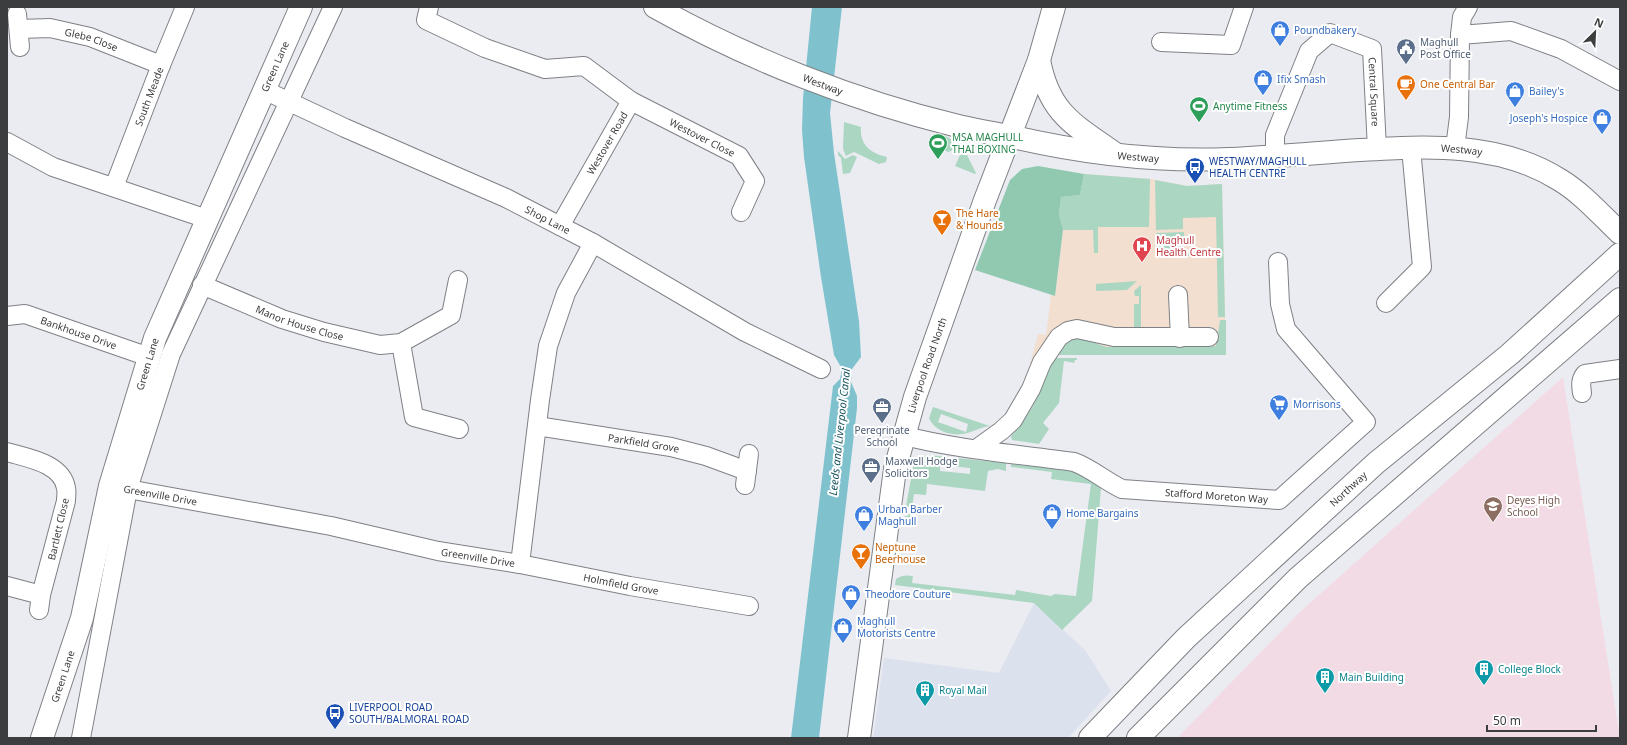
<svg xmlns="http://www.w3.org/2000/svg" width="1627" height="745" font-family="'Noto Sans',sans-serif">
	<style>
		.built { fill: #dce1ee }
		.education { fill: #f3dbe5 }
		.medical { fill: #f2dfcf }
		.green { fill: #abd6c2; fill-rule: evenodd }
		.forest { fill: #90c9af }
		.water { fill: #7fc2ce }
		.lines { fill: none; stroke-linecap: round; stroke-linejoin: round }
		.minor-casing { stroke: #7e8085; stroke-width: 20 }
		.secondary-casing { stroke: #7e8085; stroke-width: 24 }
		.primary-casing { stroke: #7e8085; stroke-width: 24 }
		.trunk-casing { stroke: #7e8085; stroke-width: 24 }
		.minor { stroke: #fff; stroke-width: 18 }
		.secondary { stroke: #fff; stroke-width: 22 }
		.primary { stroke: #fff; stroke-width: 22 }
		.trunk { stroke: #fff; stroke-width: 22 }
		.labels { text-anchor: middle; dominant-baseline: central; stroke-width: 4; stroke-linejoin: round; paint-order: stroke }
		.shop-label { font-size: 10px; fill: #366cbe; stroke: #fff; text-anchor: start }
		.street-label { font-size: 10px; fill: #3c3d3f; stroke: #fff }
		.service-label { font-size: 10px; fill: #4e5e75; stroke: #fff; text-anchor: start }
		.food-label { font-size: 10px; fill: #c56008; stroke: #fff; text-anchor: start }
		.leisure-label { font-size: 10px; fill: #27864d; stroke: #fff; text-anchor: start }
		.transit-label { font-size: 10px; fill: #164399; stroke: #fff; text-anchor: start }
		.health-label { font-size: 10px; fill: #be3a42; stroke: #fff; text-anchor: start }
		.education-label { font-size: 10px; fill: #785e54; stroke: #fff; text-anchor: start }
		.culture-label { font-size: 10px; fill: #0d838f; stroke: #fff; text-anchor: start }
		.water-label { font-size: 11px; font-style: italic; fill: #1c565f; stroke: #fff }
	</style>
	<rect width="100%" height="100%" fill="#eaecf2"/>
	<polygon class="built" points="1034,603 1085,650 1111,691 1068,738 873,738 884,658 999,673"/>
	<polygon class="education" points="1563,377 1620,738 1177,738 1301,611"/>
	<polygon class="medical" points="1084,174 1152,179 1187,186 1222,184 1226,355 1056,355 1048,370 1030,364 1038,334 1046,335 1051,295 1055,296 1063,230 1059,214 1061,197 1080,195"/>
	<g class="green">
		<path d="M844,122l17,5c-2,18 11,27 26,30l-1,5 -7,2 -25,-12 -8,4 -3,-7z"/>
		<polygon points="940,133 958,143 962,147 948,152 935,146"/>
		<polygon points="838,151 845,159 853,155 857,157 850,173 843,174 841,158 838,155"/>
		<polygon points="966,153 976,173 975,174 955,166 960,155"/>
		<polygon points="1084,174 1150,179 1149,227 1098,227 1098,253 1094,253 1093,230 1063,230 1059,214 1061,197 1080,195"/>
		<polygon points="1155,180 1187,186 1222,184 1225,317 1218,317 1216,217 1183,218 1183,229 1156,230"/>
		<polygon points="1184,232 1184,252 1189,252 1189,256 1159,256 1159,251 1156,251 1156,233"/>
		<polygon points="1137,281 1127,290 1096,291 1096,284"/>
		<polygon points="1141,285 1141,327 1134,327 1134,304 1139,304 1139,296 1135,296 1134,291"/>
		<polygon points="1220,320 1226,320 1226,355 1055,355 1061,344 1072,338 1088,340 1106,347 1216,346"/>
		<polygon points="1054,358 1077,358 1077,360 1075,360 1074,363 1064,361 1059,403 1043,423 1049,429 1039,444 1012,440 1011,436 1020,426 1033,406"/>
		<path d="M933,407l57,19c-10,1 -18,7 -28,8 -13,2 -28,-4 -33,-16zM941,414l27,10 -2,8 -28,-10z"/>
		<path d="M928,455l78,8v8l-8,-2 -10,2 -3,20 -58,-7 -1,11 -12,-1 -5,32 -5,-1 1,-9h3l2,-9 -4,-1 8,-44 5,-5zM940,465l30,3v6l-30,-3z"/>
		<path d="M1011,464l63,7 5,2 22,15 -9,113 -30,29 -28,-27 -139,-18 1,-6c6,-4 10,-4 17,-3l-1,7 103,12 1,-5 35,6 4,-2 21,2 15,-112 -40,-5 1,-7 -41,-5z"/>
	</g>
	<polygon class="forest" points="1038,166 1084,174 1080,195 1061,197 1059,214 1063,230 1055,296 975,270 1010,180 1022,169"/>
	<polygon class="water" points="812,7 842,7 830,113 834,153 859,321 861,357 852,369 851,382 857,396 857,408 819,738 791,738 833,386 840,379 842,369 834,355 821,277 804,157 802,130 803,98"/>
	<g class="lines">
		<g class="minor-casing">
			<g id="minor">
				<polyline points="429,7 426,20 485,48 545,69 584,66 631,101 560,226"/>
				<polyline points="17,14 20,47"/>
				<path id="s1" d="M19,29l31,-1 40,9 71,28"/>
				<polyline points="1460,35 1511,31 1561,49 1620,81"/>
				<polyline points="1161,42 1231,45 1244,7"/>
				<path id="s2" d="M264,90l81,38 161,70 87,45 152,89 76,37"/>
				<path id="s3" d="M631,101l108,55 16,25 -14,31"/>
				<polyline points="7,142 53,167 207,219"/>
				<polyline points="1455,148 1459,117 1460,35 1462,17 1468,7"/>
				<path id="s4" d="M1275,155v-20l34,-84 21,-18 42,16 5,100"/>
				<path id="s5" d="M114,187l47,-122 24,-58"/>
				<path id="s6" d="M202,285l80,34 42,13 56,13 21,-2 50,-28 7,-35"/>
				<polyline points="1178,295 1180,338"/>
				<polyline points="1386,303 1422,267 1411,148"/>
				<path id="s7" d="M7,316l18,-2 124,43"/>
				<polyline points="401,343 414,417 459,429"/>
				<path d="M1582,393c-1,-7 -2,-13 3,-19l35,-5"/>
				<path id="s8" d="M537,426l134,21 35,9 41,15"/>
				<path id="s9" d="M905,436c55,14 112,18 169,26 17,6 31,19 48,27l157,11 87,-78 -80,-93 -6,-25 -2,-42"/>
				<polyline points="976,449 1001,431 1013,420 1031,389 1042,362 1059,337 1068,331 1077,329 1114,337 1209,337"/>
				<path d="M7,452c20,6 55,11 59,36 1,4 0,9 0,13l-25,94"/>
				<polyline points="745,485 749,454"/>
				<path id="s10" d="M117,487l214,39 107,25 82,13 20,-164 8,-54 18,-53 27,-50"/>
				<path id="s11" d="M520,564l110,22 119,20"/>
				<polyline points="7,586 41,595 39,610"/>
				<polyline points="81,738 128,489 171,354 333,7"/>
			</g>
		</g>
		<g class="secondary-casing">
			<g id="secondary">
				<path id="s12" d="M655,7c93,52 200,94 303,119 17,4 34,7 51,10"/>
				<path id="s13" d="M42,738l40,-120 28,-132 45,-148 146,-331"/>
			</g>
		</g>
		<g class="primary-casing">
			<g id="primary">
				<path d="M1039,60c10,53 34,64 75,93"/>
				<path id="s14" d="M1009,136c72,17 146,26 220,23 44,-2 87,-6 131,-9 68,-4 140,-8 200,30 23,14 41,35 60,53"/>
				<path id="s15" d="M859,738l36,-269 20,-72 70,-197 54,-140 15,-53"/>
			</g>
		</g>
		<g class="trunk-casing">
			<g id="trunk">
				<path id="s16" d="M1090,738l96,-100 190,-175 134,-109 110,-100"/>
				<polyline points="1138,738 1298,578 1620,299"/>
			</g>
		</g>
		<use href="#minor" class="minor"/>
		<use href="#secondary" class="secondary"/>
		<use href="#primary" class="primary"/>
		<use href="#trunk" class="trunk"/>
	</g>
	<defs>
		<g id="shop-pin" transform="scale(1)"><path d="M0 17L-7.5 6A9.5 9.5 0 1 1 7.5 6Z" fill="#3f7fe0" stroke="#fff"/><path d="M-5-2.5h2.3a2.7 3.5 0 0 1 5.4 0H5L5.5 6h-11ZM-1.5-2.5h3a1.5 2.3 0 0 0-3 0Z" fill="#fff"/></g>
		<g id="civic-pin" transform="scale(1)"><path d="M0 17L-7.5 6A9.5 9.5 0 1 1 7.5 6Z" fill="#5c6f8a" stroke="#fff"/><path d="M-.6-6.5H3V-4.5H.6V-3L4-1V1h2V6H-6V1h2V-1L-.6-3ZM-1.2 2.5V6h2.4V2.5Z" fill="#fff"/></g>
		<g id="cafe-pin" transform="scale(1)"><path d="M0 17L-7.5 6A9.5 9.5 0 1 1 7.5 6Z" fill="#e8710a" stroke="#fff"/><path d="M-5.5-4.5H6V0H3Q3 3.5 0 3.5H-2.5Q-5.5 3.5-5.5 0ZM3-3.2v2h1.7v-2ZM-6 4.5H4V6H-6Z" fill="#fff"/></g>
		<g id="stadium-pin" transform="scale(1)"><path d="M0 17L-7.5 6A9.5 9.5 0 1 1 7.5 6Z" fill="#2e9e5b" stroke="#fff"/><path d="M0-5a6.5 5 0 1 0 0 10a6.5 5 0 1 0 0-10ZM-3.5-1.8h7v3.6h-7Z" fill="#fff"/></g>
		<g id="bus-pin" transform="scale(1)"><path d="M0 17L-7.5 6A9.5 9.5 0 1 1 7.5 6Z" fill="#1a4fb4" stroke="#fff"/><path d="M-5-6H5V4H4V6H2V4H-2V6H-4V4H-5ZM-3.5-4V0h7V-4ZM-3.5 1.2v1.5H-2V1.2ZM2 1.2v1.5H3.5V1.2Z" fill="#fff"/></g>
		<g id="bar-pin" transform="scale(1)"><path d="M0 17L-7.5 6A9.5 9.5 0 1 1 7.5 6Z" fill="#e8710a" stroke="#fff"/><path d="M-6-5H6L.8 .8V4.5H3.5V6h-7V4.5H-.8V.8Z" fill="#fff"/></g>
		<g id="hospital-pin" transform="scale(1)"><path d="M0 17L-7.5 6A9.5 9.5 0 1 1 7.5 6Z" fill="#e0444e" stroke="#fff"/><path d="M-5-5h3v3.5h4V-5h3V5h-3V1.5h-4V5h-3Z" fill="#fff"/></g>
		<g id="supermarket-pin" transform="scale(1)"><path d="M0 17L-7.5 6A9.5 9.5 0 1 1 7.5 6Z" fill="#3f7fe0" stroke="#fff"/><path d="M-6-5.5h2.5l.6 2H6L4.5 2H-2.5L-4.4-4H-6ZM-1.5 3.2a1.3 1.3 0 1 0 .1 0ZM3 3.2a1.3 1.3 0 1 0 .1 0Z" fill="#fff"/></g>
		<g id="office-pin" transform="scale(1)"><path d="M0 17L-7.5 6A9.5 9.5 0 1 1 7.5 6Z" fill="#5c6f8a" stroke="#fff"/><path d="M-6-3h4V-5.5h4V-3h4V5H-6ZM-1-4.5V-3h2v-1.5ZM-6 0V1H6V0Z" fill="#fff"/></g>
		<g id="school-pin" transform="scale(1)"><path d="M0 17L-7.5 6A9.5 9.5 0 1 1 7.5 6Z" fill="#8d6e63" stroke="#fff"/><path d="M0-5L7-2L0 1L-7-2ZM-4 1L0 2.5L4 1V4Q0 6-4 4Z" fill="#fff"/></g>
		<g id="building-pin" transform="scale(1)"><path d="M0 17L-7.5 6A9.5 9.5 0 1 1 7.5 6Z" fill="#0f9aa8" stroke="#fff"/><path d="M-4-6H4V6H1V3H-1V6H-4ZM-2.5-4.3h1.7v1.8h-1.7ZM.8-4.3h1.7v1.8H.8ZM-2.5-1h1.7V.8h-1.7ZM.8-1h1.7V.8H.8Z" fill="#fff"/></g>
	</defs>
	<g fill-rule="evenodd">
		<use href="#shop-pin" x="1280" y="30"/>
		<use href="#civic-pin" x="1406" y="48"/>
		<use href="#shop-pin" x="1263" y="79"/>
		<use href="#cafe-pin" x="1406" y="84"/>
		<use href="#shop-pin" x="1515" y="91"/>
		<use href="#stadium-pin" x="1199" y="106"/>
		<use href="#shop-pin" x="1602" y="118"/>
		<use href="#stadium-pin" x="938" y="143"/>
		<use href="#bus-pin" x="1195" y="167"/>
		<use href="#bar-pin" x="942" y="219"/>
		<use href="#hospital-pin" x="1142" y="246"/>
		<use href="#supermarket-pin" x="1279" y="404"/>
		<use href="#office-pin" x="882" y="407"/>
		<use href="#office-pin" x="871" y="467"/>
		<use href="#school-pin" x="1493" y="506"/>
		<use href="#shop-pin" x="1052" y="513"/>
		<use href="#shop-pin" x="864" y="515"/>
		<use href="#bar-pin" x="861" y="553"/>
		<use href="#shop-pin" x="851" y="594"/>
		<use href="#shop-pin" x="843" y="627"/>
		<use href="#building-pin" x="1484" y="669"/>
		<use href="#building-pin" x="1325" y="677"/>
		<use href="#building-pin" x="925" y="690"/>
		<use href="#bus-pin" x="335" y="713"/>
	</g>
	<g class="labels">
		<g class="shop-label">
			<text x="1294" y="30">Poundbakery</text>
			<text x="1277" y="79">Ifix Smash</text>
			<text x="1529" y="91">Bailey's</text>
			<text x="1588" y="118" text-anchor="end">Joseph's Hospice</text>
			<text x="1293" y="404">Morrisons</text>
			<text x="878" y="509">Urban Barber<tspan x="878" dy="12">Maghull</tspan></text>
			<text x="1066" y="513">Home Bargains</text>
			<text x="865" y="594">Theodore Couture</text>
			<text x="857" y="621">Maghull<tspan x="857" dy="12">Motorists Centre</tspan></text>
		</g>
		<g class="street-label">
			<text stroke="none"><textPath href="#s1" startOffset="74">Glebe Close</textPath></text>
			<text stroke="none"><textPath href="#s13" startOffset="713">Green Lane</textPath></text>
			<text stroke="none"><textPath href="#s12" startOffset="185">Westway</textPath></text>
			<text stroke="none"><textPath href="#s4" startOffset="226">Central Square</textPath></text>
			<text stroke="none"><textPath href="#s5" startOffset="97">South Meade</textPath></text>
			<text stroke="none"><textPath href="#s3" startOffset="80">Westover Close</textPath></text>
			<text transform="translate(607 143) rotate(-60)">Westover Road</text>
			<text stroke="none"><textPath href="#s14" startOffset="455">Westway</textPath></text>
			<text stroke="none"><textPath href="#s14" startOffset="131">Westway</textPath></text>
			<text stroke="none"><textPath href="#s2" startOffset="312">Shop Lane</textPath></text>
			<text stroke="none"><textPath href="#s6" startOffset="105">Manor House Close</textPath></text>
			<text stroke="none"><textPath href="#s7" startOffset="75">Bankhouse Drive</textPath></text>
			<text stroke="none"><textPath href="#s13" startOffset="389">Green Lane</textPath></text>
			<text stroke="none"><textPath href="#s15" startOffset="380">Liverpool Road North</textPath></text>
			<text stroke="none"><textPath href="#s8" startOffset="108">Parkfield Grove</textPath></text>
			<text stroke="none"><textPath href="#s16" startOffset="359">Northway</textPath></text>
			<text stroke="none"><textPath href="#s10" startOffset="44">Greenville Drive</textPath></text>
			<text stroke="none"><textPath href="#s9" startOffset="321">Stafford Moreton Way</textPath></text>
			<text transform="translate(58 529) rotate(-77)">Bartlett Close</text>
			<text stroke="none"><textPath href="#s10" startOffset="368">Greenville Drive</textPath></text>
			<text stroke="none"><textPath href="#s11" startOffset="103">Holmfield Grove</textPath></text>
			<text stroke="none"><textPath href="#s13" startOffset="65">Green Lane</textPath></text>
		</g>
		<g class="service-label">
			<text x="1420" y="42">Maghull<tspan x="1420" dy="12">Post Office</tspan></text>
			<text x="882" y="430" text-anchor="middle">Peregrinate<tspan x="882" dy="12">School</tspan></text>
			<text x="885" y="461">Maxwell Hodge<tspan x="885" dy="12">Solicitors</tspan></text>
		</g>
		<g class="food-label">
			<text x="1420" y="84">One Central Bar</text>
			<text x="956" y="213">The Hare<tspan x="956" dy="12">&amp; Hounds</tspan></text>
			<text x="875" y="547">Neptune<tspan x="875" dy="12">Beerhouse</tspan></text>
		</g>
		<g class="leisure-label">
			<text x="1213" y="106">Anytime Fitness</text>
			<text x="952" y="137">MSA MAGHULL<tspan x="952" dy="12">THAI BOXING</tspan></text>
		</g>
		<g class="transit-label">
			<text x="1209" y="161">WESTWAY/MAGHULL<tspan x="1209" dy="12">HEALTH CENTRE</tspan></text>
			<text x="349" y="707">LIVERPOOL ROAD<tspan x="349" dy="12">SOUTH/BALMORAL ROAD</tspan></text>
		</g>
		<g class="health-label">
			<text x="1156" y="240">Maghull<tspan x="1156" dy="12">Health Centre</tspan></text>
		</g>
		<g class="education-label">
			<text x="1507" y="500">Deyes High<tspan x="1507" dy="12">School</tspan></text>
		</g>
		<g class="culture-label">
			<text x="1498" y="669">College Block</text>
			<text x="1339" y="677">Main Building</text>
			<text x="939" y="690">Royal Mail</text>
		</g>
		<g class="water-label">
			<text transform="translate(839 432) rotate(-84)">Leeds and Liverpool Canal</text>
		</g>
	</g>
	<rect width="1627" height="745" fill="none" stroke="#3c3d3f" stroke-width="16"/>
	<g transform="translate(1595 32) rotate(24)" stroke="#ffffff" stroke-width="3" paint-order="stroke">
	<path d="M0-3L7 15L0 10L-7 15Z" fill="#3c3d3f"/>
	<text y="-6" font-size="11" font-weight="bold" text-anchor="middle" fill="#3c3d3f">N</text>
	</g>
	<path d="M1487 725v6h109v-6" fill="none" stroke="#3c3d3f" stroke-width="2"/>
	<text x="1493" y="725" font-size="12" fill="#3c3d3f" stroke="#ffffff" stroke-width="3" paint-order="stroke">50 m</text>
</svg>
